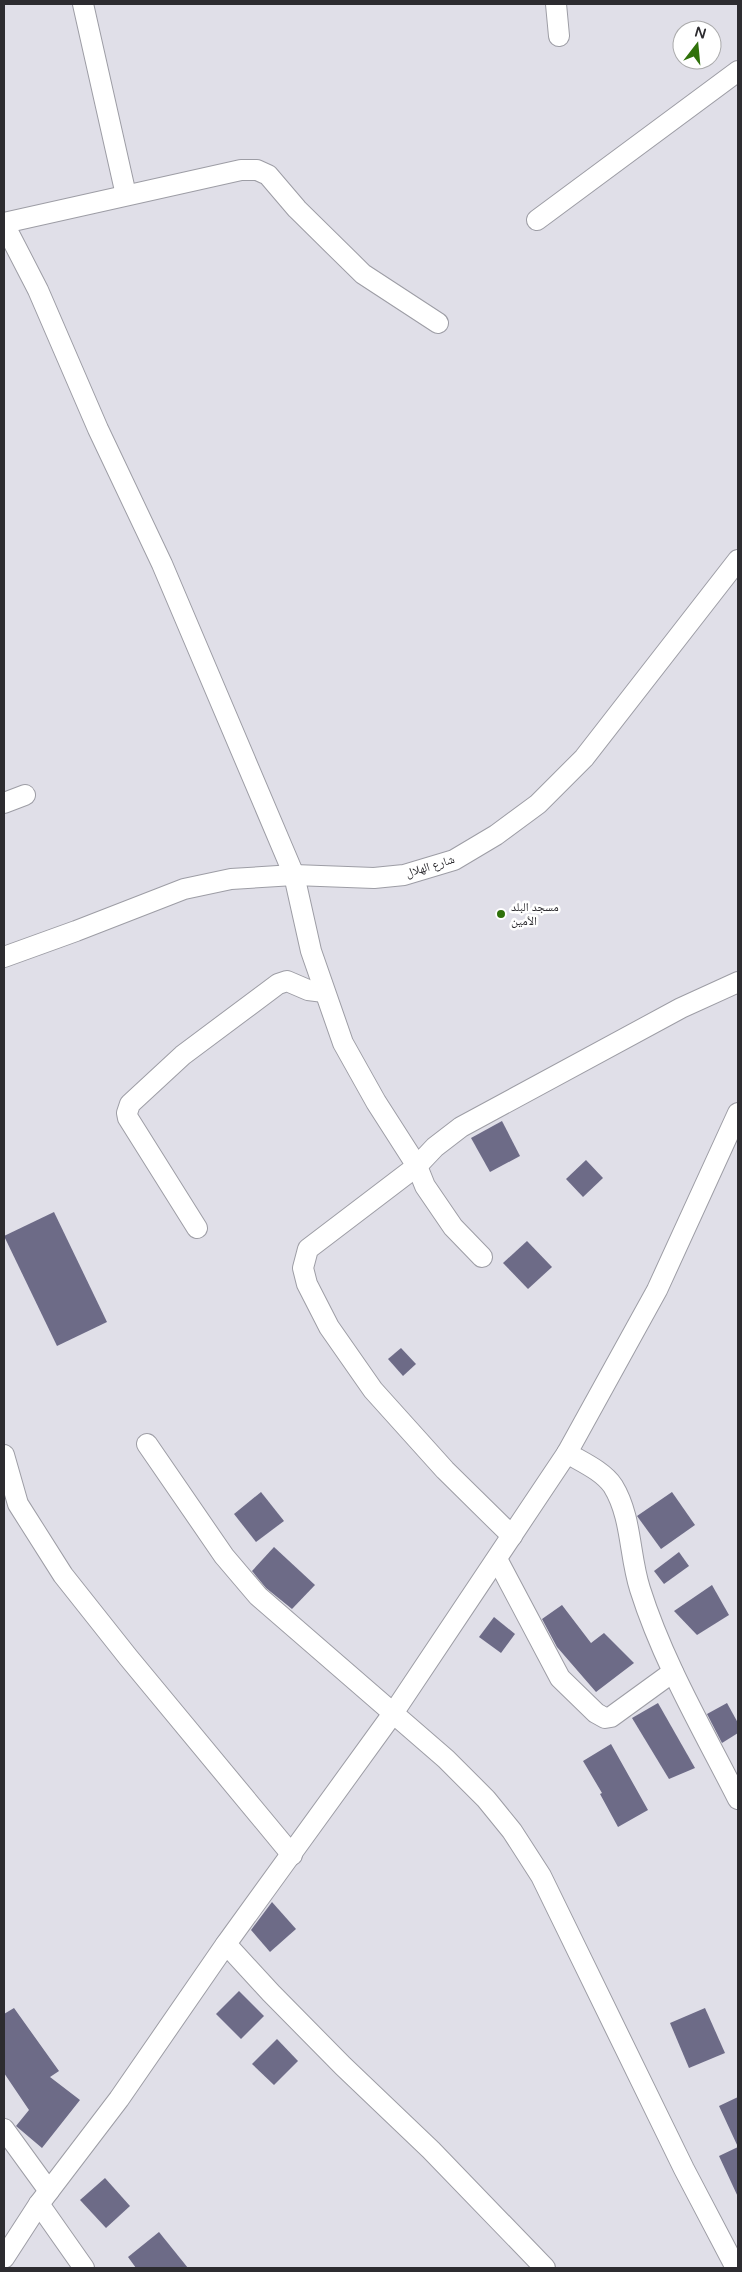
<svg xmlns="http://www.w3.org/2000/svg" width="742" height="2272" font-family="'Varela Round','Noto Naskh Arabic',sans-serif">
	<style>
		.building { fill: #6d6b87 }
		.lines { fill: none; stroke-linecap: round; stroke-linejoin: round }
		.minor-casing { stroke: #9d9da5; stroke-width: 22 }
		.minor { stroke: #fff; stroke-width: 20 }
		.poi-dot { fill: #2f710a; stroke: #fff; stroke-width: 2 }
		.labels { text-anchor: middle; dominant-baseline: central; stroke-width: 5; stroke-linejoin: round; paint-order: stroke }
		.street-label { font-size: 12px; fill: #2d2c30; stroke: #fff }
		.poi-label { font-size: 12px; fill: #2d2c30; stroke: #fff; text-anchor: start }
	</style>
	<rect width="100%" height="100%" fill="#e0dfe8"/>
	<g class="building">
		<polygon points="502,1121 520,1156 490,1172 471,1138"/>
		<polygon points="586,1160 603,1178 583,1197 566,1179"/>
		<polygon points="54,1212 107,1322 57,1346 4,1236"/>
		<polygon points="527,1241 552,1267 528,1289 503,1263"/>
		<polygon points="401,1348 416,1364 403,1376 388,1359"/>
		<polygon points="261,1492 284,1521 256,1542 234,1514"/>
		<polygon points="672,1492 695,1525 661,1549 637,1516"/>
		<polygon points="274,1547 315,1585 292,1609 266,1588 252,1571"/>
		<polygon points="679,1552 689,1566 664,1584 654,1571"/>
		<polygon points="712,1585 729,1615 697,1635 674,1611"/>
		<polygon points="562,1605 591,1643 604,1633 634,1663 596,1692 557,1647 542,1619"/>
		<polygon points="494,1617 515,1634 501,1653 479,1637"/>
		<polygon points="658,1703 695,1768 669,1779 632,1718"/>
		<polygon points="727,1703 738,1723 738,1733 722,1743 707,1714"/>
		<polygon points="611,1744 648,1810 618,1827 600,1794 602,1793 583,1761"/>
		<polygon points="272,1902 296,1929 270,1952 251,1930"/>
		<polygon points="239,1991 264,2016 241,2039 216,2014"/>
		<polygon points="14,2008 59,2071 50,2077 80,2100 42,2148 16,2126 29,2110 4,2073 4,2014"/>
		<polygon points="705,2008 725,2053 689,2068 670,2023"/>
		<polygon points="277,2039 298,2061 274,2085 252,2064"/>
		<polygon points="738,2097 738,2197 719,2156 738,2147 719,2106"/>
		<polygon points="105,2178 130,2206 106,2228 80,2200"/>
		<polygon points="159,2232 188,2268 136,2268 128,2257"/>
	</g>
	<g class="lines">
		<g class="minor-casing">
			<g id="minor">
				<polyline points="83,4 126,195"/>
				<polyline points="556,4 559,36"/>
				<polyline points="537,220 738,71"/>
				<polyline points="4,223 241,170 257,170 268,175 297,209 363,274 438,323"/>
				<polyline points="4,224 38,290 98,429 162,564 294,875 311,951 343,1043 376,1102 417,1166 425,1186 453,1227 482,1257"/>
				<polyline points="4,803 25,795"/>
				<polyline points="4,957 76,931 184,889 231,879 294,875 374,878 404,875 454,860 496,835 538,804 584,758 738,560"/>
				<polyline points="197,1228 128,1118 127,1113 130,1104 183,1055 278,984 287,981 308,990 324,992"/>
				<polyline points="147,1444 224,1556 258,1596 446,1759 486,1799 512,1831 541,1876 684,2169 736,2268"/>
				<path d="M567,1453c15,9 36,18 46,33 19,31 16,69 27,103 23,73 63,141 98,210"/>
				<polyline points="4,1455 18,1504 63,1575 128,1657 292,1855"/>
				<polyline points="512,1536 445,1470 373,1390 329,1327 307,1284 303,1268 308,1249 417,1166 435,1147 461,1127 681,1008 738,982"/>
				<polyline points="497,1559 560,1678 596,1713 605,1718 611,1717 673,1672"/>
				<polyline points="226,1944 271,1993 343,2066 431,2150 545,2268"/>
				<polyline points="4,2129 49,2191"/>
				<polyline points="39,2204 84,2268"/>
				<polyline points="4,2258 39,2204 119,2099 226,1944 394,1712 567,1453 657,1290 738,1113"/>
			</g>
		</g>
		<use href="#minor" class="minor"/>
	</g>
	<circle class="poi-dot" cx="501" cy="914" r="5"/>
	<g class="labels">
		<g class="street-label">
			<text transform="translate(430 866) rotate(-17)">شارع الهلال</text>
		</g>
		<g class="poi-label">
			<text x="511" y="907">مسجد البلد<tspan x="511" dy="14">الأمين</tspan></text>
		</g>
	</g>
	<rect width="742" height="2272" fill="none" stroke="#2d2c30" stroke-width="10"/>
	<g transform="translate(697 45) rotate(16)"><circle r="24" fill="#ffffff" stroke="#ababac"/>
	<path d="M0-4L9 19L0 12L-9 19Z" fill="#2f710a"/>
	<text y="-8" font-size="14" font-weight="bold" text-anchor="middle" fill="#2d2c30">N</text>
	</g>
</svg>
